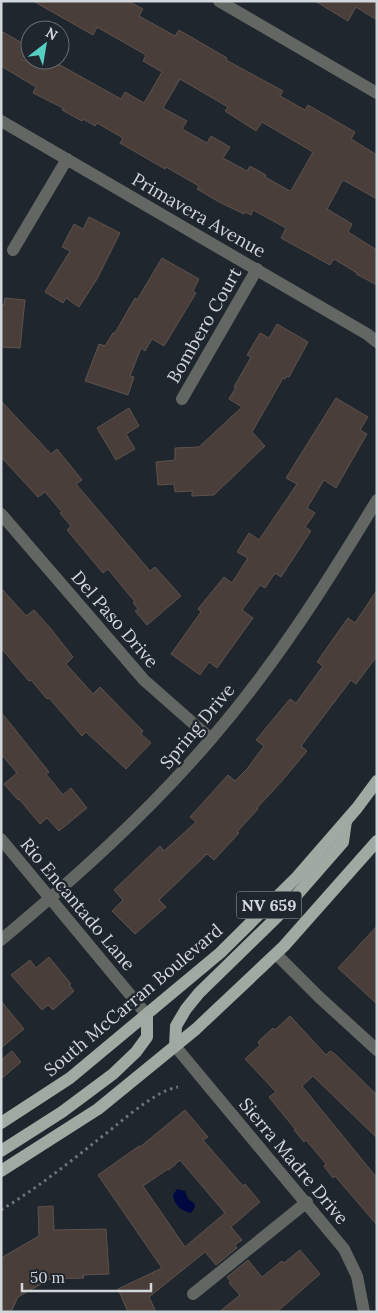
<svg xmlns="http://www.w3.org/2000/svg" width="378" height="1313" font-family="Lora,serif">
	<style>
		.water { fill: #000841 }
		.building { fill: #493e39; stroke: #5e524d; fill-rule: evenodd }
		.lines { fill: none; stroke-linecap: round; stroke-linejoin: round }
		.path { stroke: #6e747a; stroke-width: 3; stroke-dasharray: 2.5 4; stroke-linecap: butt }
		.minor { stroke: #636764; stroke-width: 12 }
		.major { stroke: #a0aaa3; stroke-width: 12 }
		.labels { text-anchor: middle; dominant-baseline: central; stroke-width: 5; stroke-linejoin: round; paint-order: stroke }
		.shield { fill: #1f262d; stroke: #9ca2a8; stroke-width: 1 }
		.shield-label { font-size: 16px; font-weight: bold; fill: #d2d7dc }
		.street-label { font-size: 18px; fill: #d2d7dc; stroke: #1f262d }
	</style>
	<rect width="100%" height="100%" fill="#1f262d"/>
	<path class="water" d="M177,1189l8,2 3,8 6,4 1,4 -4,6c-10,-2 -17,-8 -18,-18z"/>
	<g class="building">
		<path d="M33,1h95l15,8 -4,7 36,20 4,-6 48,28 -1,2 57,31 -3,5 25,14 3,-5 47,27 -4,7 26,16v44l-34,-19 -16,29 25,15 -4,8 29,18v35l-21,-11 1,-1 -23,-14 -4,6 -49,-27 5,-10 -33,-18 -2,5 -6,-3 -1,2 -25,-12 -22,-13 2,-3 -33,-19 -1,2 -45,-26 3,-5 -26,-15 -2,3 -12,-7 -1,2 -20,-11 1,-2 -30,-15 3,-6 -35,-21v-35l28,16 -7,13h29l70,39 4,-7 19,11 18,-31 -19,-11 3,-6 -49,-28 -4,8zM180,79l48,28 -3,4 31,20 6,-9 51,30 -21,37 -2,2 -25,-14 1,-2 -16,-9 -3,5 -24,-13 7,-11 -19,-11 -4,7 -25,-14 5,-8 -24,-13z"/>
		<polygon points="315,1 377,1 377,20 356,7 348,21"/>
		<polygon points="89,217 120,233 97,279 79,307 66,298 63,303 45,292 70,251 62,247 74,224 83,229"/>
		<polygon points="162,258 199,279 193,291 196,293 164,346 152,339 145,351 141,348 130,376 134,377 128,395 85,381 99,344 105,346 113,333 115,333 135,298 137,300"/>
		<polygon points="5,298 25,300 20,348 1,347 1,304 4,305"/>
		<polygon points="277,324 308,342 289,377 287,376 285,379 283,378 252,432 265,446 214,495 192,496 192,491 175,492 174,484 158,485 156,462 175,460 175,448 199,447 242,407 229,399 236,387 234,387 251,357 247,355 260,333 269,338"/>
		<polygon points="336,398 368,417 360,430 367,434 336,488 324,480 307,508 315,513 305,527 311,531 281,577 275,573 265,588 260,585 242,610 253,618 217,668 209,662 200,675 171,654 201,612 198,609 224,577 232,583 248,558 237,552 249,533 259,540 297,484 286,478"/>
		<polygon points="1,401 51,454 57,449 82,480 76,484 150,571 155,567 181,596 147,625 135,611 138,609 133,603 135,602 108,569 103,573 67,530 71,526 60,513 62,512 45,492 38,497 1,457"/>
		<polygon points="129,408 139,426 126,434 135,449 116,460 97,428"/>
		<polygon points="1,588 26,616 34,610 51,629 73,657 66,664 93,694 100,687 143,731 141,734 151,743 126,769 86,732 82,736 49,698 47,699 31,680 29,681 1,648"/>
		<polygon points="377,590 377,656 356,684 351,680 301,746 307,751 281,782 257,808 258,809 237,832 239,833 214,860 207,854 159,900 166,907 135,934 112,911 123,900 114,890 160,846 164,851 196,822 190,817 228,775 235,781 247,769 264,746 256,740 290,699 296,703 323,666 317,662 348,618 355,623"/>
		<polygon points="1,712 49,772 46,774 63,795 71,788 87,808 59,831 47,818 40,824 19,799 18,800 4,784 17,773 1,754"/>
		<polygon points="377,926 377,1004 338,968"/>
		<polygon points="49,957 71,984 69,985 74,991 53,1010 48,1005 42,1010 11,975 30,960 36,968"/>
		<polygon points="1,1001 24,1029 1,1048"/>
		<polygon points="290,1016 326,1055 330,1051 335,1054 377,1095 377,1138 313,1076 302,1086 377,1178 377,1225 335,1176 333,1178 324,1166 326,1164 306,1140 304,1142 294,1130 295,1129 269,1097 276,1092 245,1059 260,1045 258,1042 273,1028 275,1030"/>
		<polygon points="12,1051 21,1062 1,1079 1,1060"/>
		<path d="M185,1110l23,27 -5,3 40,46 2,-2 15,18 -29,25 11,13 -7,5 2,3 -21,17 -11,-13 -56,45 7,15h-28l-10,-23 44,-21 -64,-93 41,-29 1,1zM180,1160l45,53 -40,34 -42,-61 25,-17 1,1z"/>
		<polygon points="53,1206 54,1230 106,1229 109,1274 83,1275 84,1278 50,1279 18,1297 11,1312 1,1312 1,1258 39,1236 38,1207"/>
		<polygon points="300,1250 320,1274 277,1312 219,1312 240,1295 229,1283 231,1282 227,1277 248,1260 262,1277 282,1261 284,1263"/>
	</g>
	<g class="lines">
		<path class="path" d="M1,1210c33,-20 64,-44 94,-68 22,-16 58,-51 83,-55"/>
		<g class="minor">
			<polyline points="219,1 377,93"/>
			<polyline points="1,121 367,334 377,342"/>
			<polyline points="13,250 67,159"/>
			<polyline points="182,399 257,269"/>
			<polyline points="1,514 144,680 211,739"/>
			<polyline points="1,839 147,1015"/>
			<path d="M1,940c75,-63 147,-127 210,-201 64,-74 116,-156 166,-239"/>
			<polyline points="276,954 319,997 377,1050"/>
			<polyline points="175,1046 344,1249 357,1276 364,1312"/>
			<polyline points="193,1294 307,1202"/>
		</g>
		<g class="major">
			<polyline points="175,1046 176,1026 186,1009 199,993 281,913 343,842 346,821"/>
			<polyline points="1,1123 70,1078 220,953 297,877 357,808 377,781"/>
			<polyline points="1,1151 62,1112 113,1074 136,1052 147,1037 147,1015"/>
			<polyline points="1,1171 98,1109 196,1029 284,946 377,841"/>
		</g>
	</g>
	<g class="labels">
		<rect class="shield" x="236.5" y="891.5" width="65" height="27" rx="4"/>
		<g class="shield-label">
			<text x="269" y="905">NV 659</text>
		</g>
		<g class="street-label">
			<text transform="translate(199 215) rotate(30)">Primavera Avenue</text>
			<text transform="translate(204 325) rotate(-60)">Bombero Court</text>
			<text transform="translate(115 619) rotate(49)">Del Paso Drive</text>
			<text transform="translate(197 726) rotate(-50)">Spring Drive</text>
			<text transform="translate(78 904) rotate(50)">Rio Encantado Lane</text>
			<text transform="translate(133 1000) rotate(-40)">South McCarran Boulevard</text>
			<text transform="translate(294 1161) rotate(50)">Sierra Madre Drive</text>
		</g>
	</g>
	<rect width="378" height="1313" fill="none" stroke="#d2d7dc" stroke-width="5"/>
	<g transform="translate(45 45) rotate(31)"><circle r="24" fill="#1f262d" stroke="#676d73"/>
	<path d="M0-4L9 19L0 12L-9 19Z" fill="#57cec2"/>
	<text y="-8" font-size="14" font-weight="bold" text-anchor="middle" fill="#d2d7dc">N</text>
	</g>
	<path d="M22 1283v8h129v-8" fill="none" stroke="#d2d7dc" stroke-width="2.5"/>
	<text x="30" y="1283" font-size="15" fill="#d2d7dc" stroke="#1f262d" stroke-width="4" paint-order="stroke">50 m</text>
</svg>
